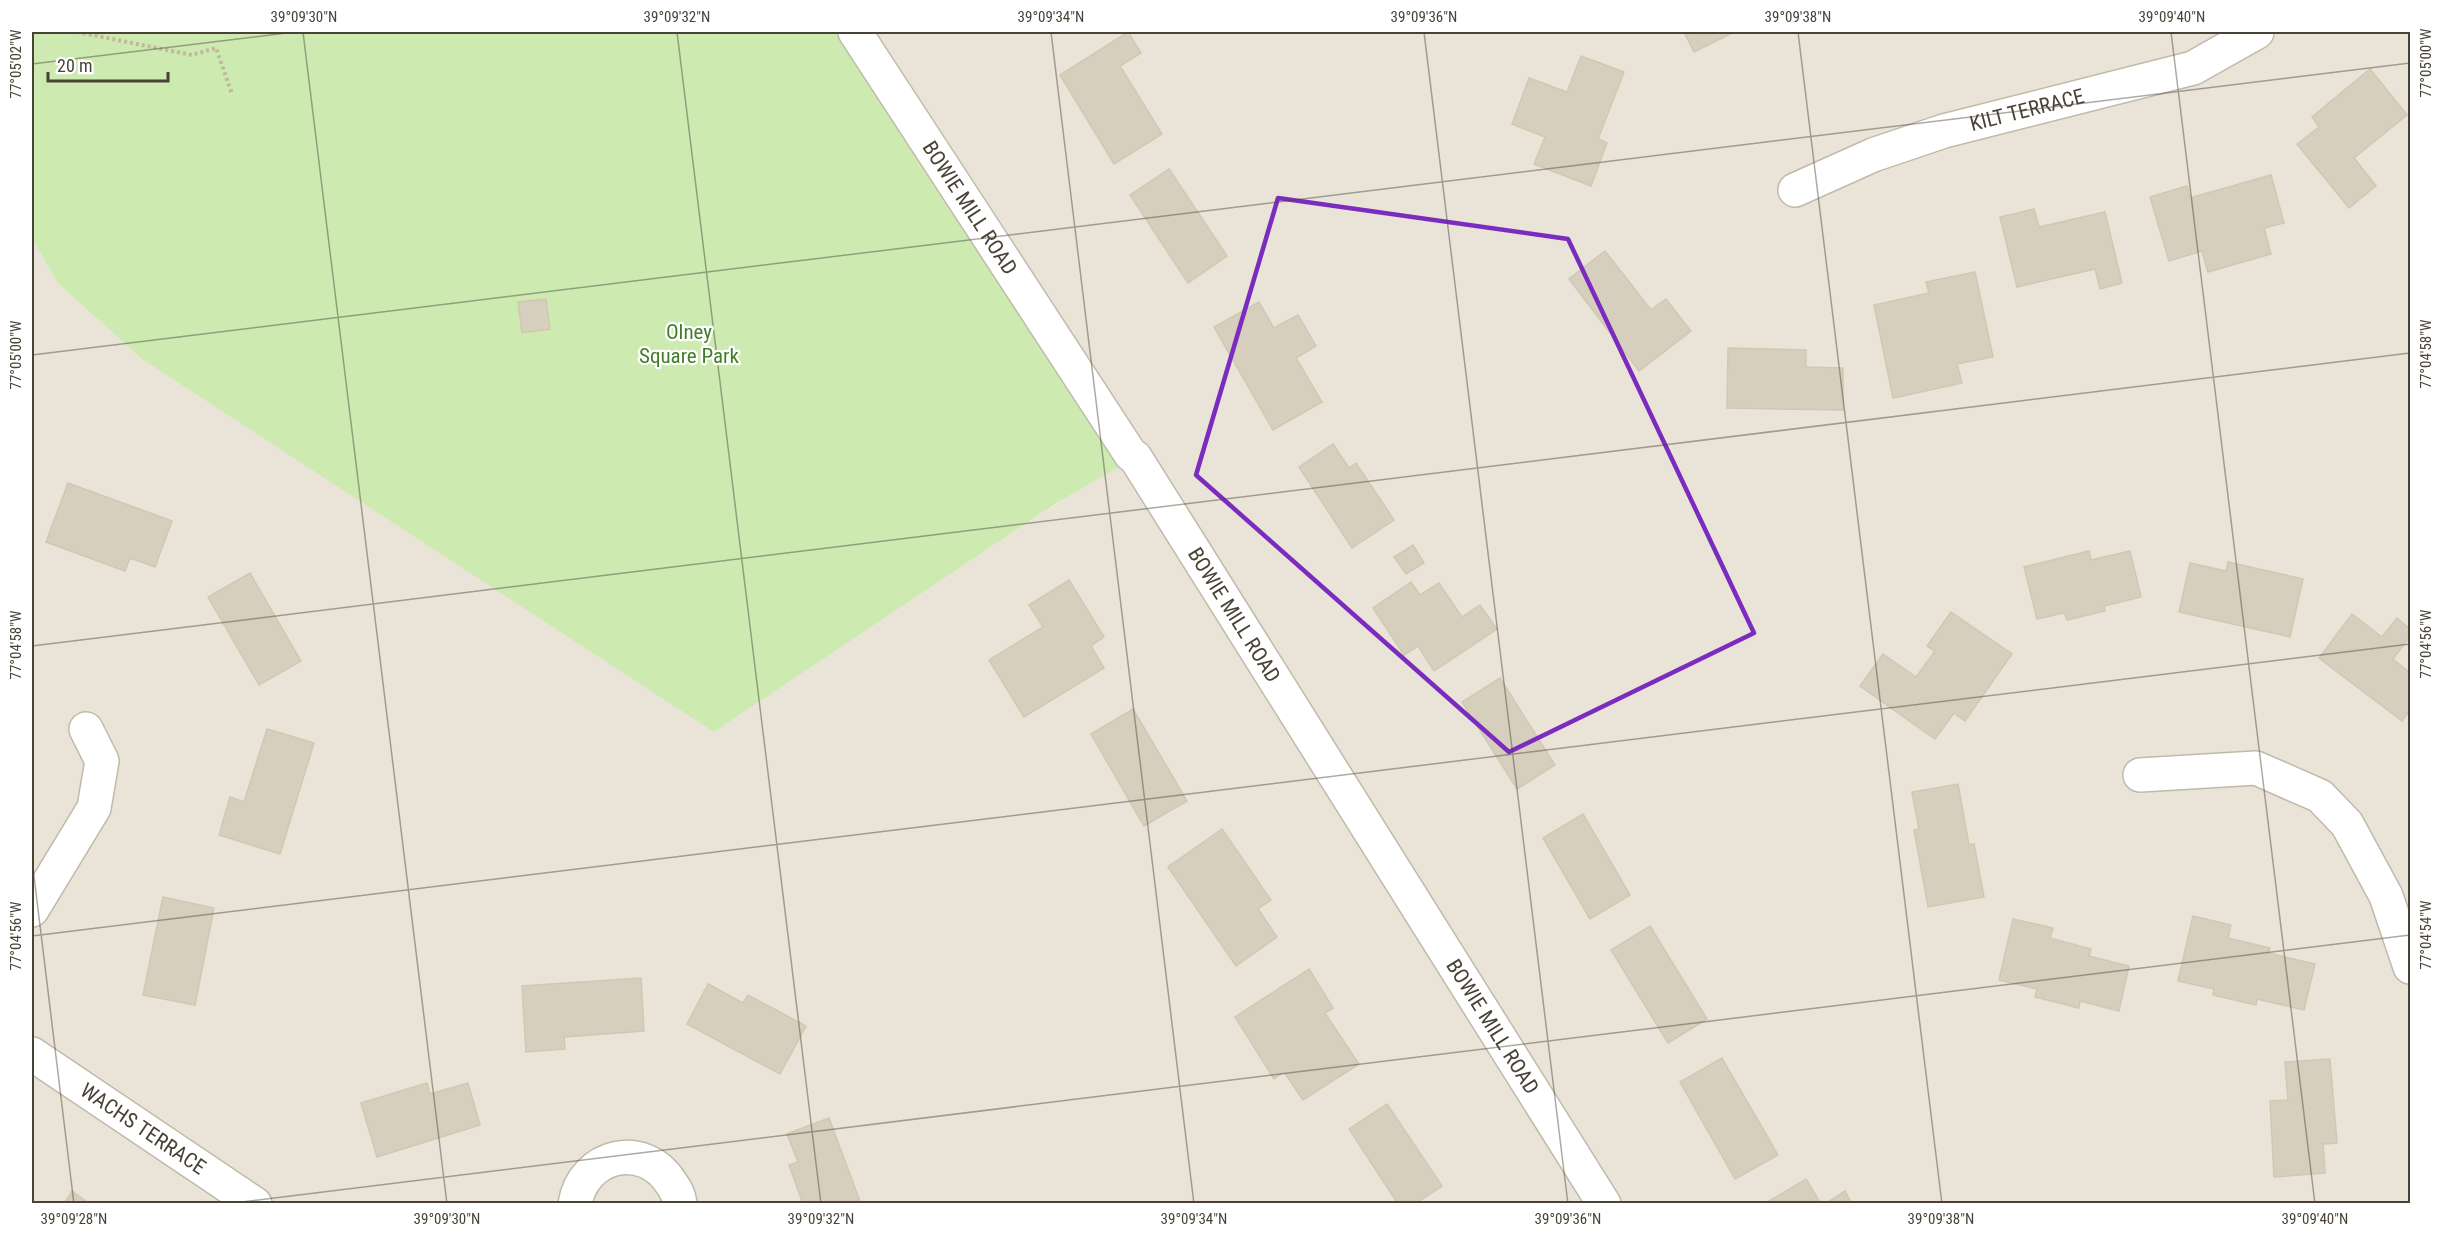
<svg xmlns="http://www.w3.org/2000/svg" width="2442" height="1235" font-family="'Roboto Condensed',sans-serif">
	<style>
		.residential { fill: #e9e4d7 }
		.green { fill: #cdeab1 }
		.building { fill: #d7cfbe; stroke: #d2c7b1; stroke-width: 1.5 }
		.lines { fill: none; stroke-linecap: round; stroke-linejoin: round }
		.minor-casing { stroke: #c1baab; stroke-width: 36 }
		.tertiary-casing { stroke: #c1baab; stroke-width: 36 }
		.path { stroke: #c3b79c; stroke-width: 4; stroke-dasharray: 3 3; stroke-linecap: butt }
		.minor { stroke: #fff; stroke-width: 33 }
		.tertiary { stroke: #fff; stroke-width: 33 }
		.marked { fill: none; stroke: #7b2cbf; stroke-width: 4.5; stroke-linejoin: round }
		.ticks { fill: none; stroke: #494337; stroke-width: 1.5; stroke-opacity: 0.45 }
		.labels { text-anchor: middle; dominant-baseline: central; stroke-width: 4.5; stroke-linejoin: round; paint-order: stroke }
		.street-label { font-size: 21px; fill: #494337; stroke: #fff }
		.park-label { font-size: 21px; fill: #447d28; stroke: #fff }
		.neatline { fill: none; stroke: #494337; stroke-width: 2 }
		.ticks-label { font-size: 15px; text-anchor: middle; fill: #494337 }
	</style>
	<rect width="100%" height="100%" fill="#f5f2e9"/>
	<polygon class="residential" points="855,32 2410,32 2410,1203 32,1203 32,238 57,282 714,732 1130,455"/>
	<polygon class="green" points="32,32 857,32 1135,457 1060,501 714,732 142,359 57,282 32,238"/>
	<g class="building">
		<polygon points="1128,32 1141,53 1120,66 1162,134 1114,164 1060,75"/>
		<polygon points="1684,32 1734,32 1694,52"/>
		<polygon points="1581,56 1624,72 1598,139 1607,143 1591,186 1534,164 1545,137 1512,124 1529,78 1567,92"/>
		<polygon points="2370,69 2407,115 2354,158 2376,186 2349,208 2297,144 2319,127 2312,117"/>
		<polygon points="1169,169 1227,256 1188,283 1130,195"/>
		<polygon points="2271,175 2284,223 2264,228 2271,254 2208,272 2202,251 2169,261 2150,197 2187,186 2190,198"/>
		<polygon points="2034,209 2039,227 2105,212 2122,283 2100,289 2095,269 2017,287 2000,217"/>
		<polygon points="1605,251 1651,310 1666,299 1691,331 1639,371 1569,279"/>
		<polygon points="1975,272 1993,357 1957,364 1962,383 1893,398 1874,305 1929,293 1926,282"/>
		<polygon points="546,299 550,329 522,333 518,302"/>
		<polygon points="1259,302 1274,328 1298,315 1316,346 1296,358 1322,402 1273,430 1214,327"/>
		<polygon points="1728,348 1806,350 1806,367 1843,368 1843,410 1727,408"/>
		<polygon points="1333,444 1349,468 1356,463 1394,520 1352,548 1299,467"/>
		<polygon points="68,483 172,521 155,567 130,558 125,571 46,542"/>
		<polygon points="1413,545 1424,563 1406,574 1394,557"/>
		<polygon points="2089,551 2091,560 2130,551 2141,597 2104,606 2105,611 2067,620 2064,613 2037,619 2024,567"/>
		<polygon points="2228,562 2303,579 2290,637 2179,612 2190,563 2226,571"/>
		<polygon points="250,573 301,661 259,685 208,597"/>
		<polygon points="1069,580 1104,637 1091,646 1104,668 1024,717 989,660 1043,627 1029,605"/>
		<polygon points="1411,582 1420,595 1439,583 1462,617 1480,605 1497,629 1434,671 1418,646 1404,655 1373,608"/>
		<polygon points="1951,612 2012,654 1965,721 1954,713 1935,739 1860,686 1883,654 1916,677 1935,651 1927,646"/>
		<polygon points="2352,614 2382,637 2397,618 2410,629 2410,636 2393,659 2410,673 2410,710 2402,721 2319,658"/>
		<polygon points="1500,678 1555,765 1517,789 1462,702"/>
		<polygon points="1133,709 1187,801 1144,826 1091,734"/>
		<polygon points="267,729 314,743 280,854 219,835 230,797 244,802"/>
		<polygon points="1958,784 1969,845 1974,844 1984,897 1928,907 1914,830 1919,829 1912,792"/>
		<polygon points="1583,814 1630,895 1590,919 1543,838"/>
		<polygon points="1222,829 1271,900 1258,909 1277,937 1236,966 1168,867"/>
		<polygon points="163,897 214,908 195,1005 143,995"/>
		<polygon points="2193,916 2231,925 2228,938 2270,948 2268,953 2315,964 2304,1010 2257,999 2256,1005 2213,995 2214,989 2178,981"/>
		<polygon points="2013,919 2053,928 2050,938 2091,949 2089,956 2129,966 2119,1011 2080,1001 2079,1008 2035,997 2037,989 1999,980"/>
		<polygon points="1650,926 1707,1019 1668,1043 1611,950"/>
		<polygon points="1309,969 1333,1008 1325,1013 1359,1064 1303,1100 1284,1072 1274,1079 1235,1017"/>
		<polygon points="641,978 644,1031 564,1037 565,1049 526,1052 522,986"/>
		<polygon points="708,984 743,1003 748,995 806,1026 780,1074 687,1024"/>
		<polygon points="1722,1058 1778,1155 1735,1179 1680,1082"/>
		<polygon points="2330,1059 2337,1143 2323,1144 2325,1173 2274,1177 2270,1101 2288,1100 2285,1062"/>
		<polygon points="427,1083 430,1094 468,1083 480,1125 377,1157 361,1103"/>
		<polygon points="1387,1104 1442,1186 1415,1204 1398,1204 1349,1129"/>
		<polygon points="829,1118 861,1204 803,1204 789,1165 798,1162 787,1134"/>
		<polygon points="1806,1179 1821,1204 1766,1204 1766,1203"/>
		<polygon points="72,1191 90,1204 64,1204"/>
		<polygon points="1845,1191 1852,1204 1825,1204"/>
	</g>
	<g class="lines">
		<g class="minor-casing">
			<g id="minor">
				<path id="s1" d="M1795,190l78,-35 71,-24 249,-63 64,-36"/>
				<polyline points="2140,775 2256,768 2320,796 2347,824 2386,896 2410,967"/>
				<polyline points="32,910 94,808 102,761 86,729"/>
				<path id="s2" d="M32,1054l223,150"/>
				<path d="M575,1204c8,-50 69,-64 96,-21 5,7 8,12 9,21"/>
			</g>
		</g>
		<g class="tertiary-casing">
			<g id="tertiary">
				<path id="s3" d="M855,32l276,423 4,2 469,747"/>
			</g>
		</g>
		<polyline class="path" points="77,32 192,55 216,48 232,94"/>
		<use href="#minor" class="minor"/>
		<use href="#tertiary" class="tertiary"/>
	</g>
	<path class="marked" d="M1278,198l290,41 186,394 -245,119 -313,-277z"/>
	<path class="ticks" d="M303,32l144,1172M677,32l144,1172M1051,32l143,1172M1424,32l144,1172M1798,32l144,1172M2171,32l144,1172M32,64l263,-32M32,355l2378,-292M32,646l2378,-293M32,860l42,344M32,936l2378,-292M225,1204l2185,-269"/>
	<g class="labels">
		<g class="street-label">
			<text stroke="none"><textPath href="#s1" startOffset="246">KILT TERRACE</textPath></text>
			<text stroke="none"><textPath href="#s3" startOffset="210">BOWIE MILL ROAD</textPath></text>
			<text stroke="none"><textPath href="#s3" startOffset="696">BOWIE MILL ROAD</textPath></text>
			<text stroke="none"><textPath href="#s3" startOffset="1182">BOWIE MILL ROAD</textPath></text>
			<text stroke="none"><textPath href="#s2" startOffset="134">WACHS TERRACE</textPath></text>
		</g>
		<g class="park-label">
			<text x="689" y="332">Olney<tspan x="689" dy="24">Square Park</tspan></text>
		</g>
	</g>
	<rect width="2442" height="1235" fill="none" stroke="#ffffff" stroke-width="66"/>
	<path d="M48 72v9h120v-9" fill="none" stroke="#494337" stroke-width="3"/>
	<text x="57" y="72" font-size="18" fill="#494337" stroke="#ffffff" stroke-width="4.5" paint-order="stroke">20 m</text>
	<rect x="33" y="33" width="2376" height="1169" class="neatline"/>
	<g class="ticks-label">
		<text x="304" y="22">39°09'30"N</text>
		<text x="677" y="22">39°09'32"N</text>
		<text x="1051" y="22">39°09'34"N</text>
		<text x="1424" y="22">39°09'36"N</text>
		<text x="1798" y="22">39°09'38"N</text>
		<text x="2172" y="22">39°09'40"N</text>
		<text transform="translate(2426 63) rotate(-90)" y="5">77°05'00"W</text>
		<text transform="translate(16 64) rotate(-90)" y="5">77°05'02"W</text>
		<text transform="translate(2426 354) rotate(-90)" y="5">77°04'58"W</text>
		<text transform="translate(16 355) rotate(-90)" y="5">77°05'00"W</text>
		<text transform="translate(2426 644) rotate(-90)" y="5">77°04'56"W</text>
		<text transform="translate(16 645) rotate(-90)" y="5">77°04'58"W</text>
		<text transform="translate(2426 935) rotate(-90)" y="5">77°04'54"W</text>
		<text transform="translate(16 936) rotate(-90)" y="5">77°04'56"W</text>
		<text x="74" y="1224">39°09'28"N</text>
		<text x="447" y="1224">39°09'30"N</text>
		<text x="821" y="1224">39°09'32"N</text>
		<text x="1194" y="1224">39°09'34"N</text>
		<text x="1568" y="1224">39°09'36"N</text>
		<text x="1941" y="1224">39°09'38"N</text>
		<text x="2315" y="1224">39°09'40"N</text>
	</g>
</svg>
